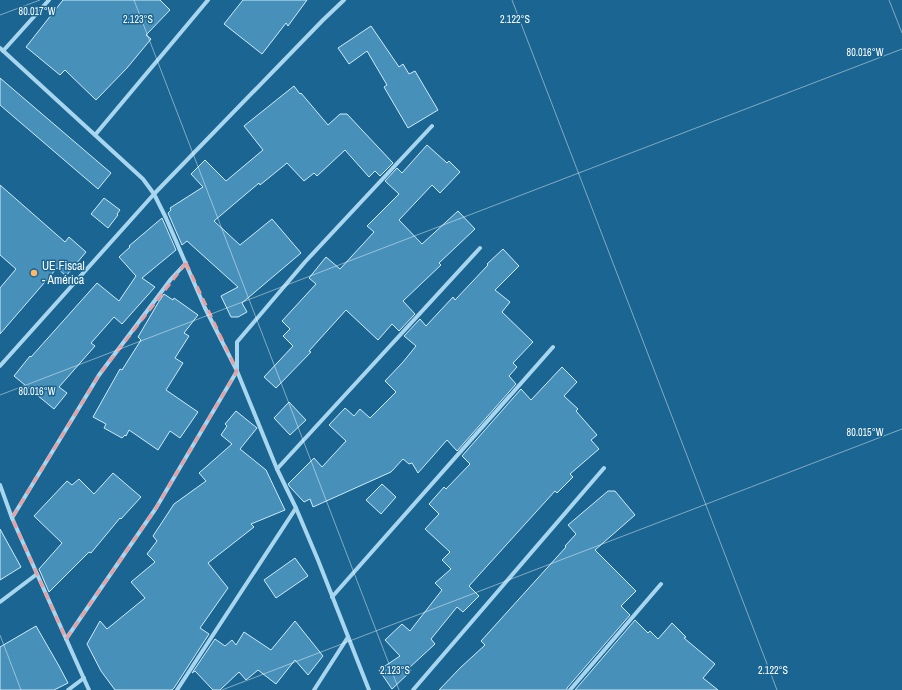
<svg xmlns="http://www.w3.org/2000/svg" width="902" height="690" font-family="'Archivo Narrow',sans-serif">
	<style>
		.building { fill: #4790ba; stroke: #d0ebfa }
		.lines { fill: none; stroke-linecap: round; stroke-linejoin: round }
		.street { stroke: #a9d6ef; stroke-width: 4 }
		.marked { fill: none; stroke: #ed9e9e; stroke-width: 3; stroke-dasharray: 8 5; stroke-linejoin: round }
		.ticks { fill: none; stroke: #fff; stroke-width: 1; stroke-opacity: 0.45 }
		.poi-dot { fill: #ffb667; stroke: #1a6591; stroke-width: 1.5 }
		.labels { text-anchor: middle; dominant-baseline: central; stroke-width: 3; stroke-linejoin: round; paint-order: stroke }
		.poi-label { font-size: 12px; fill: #fff; stroke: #1a6591; text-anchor: start }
		.ticks-label { font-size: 10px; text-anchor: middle; fill: #fff; stroke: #1a6591; stroke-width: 3; stroke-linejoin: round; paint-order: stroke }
	</style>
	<rect width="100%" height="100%" fill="#1a6591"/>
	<g class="building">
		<polygon points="63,0 160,0 170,10 146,35 151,39 127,68 96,100 65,70 60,75 26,47"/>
		<polygon points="243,0 307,0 288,26 286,23 262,54 224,24"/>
		<polygon points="371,26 399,67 403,64 409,74 415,71 438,110 408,128 384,87 387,85 367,51 349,64 338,48"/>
		<polygon points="0,78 111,173 98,189 0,105"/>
		<polygon points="294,86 300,94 301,93 328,125 340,114 347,114 393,163 380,176 375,171 369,177 345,150 317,176 314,173 304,181 287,163 260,185 259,183 214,221 240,245 272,219 301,253 242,303 247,312 238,317 231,317 221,296 238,287 187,241 182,245 168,213 171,210 170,208 203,187 191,174 205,160 226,181 263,150 244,126"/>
		<polygon points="427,145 447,163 449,161 460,172 440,193 432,185 399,220 422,244 458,211 475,229 439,263 441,265 403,301 415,314 399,331 392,324 378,340 346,310 309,351 311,352 276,388 264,377 293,346 283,336 290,329 282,321 316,284 309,278 326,257 340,269 374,232 367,226 399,194 385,181 397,168 402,173"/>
		<polygon points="0,185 65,242 69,237 86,252 66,276 57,268 0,334 0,288 16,269 0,255"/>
		<polygon points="104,198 120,210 117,214 118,215 108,228 91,214"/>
		<polygon points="162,218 176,250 142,278 155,287 122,324 114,317 91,343 95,346 59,387 67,393 54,409 14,376 30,356 31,357 97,283 119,301 136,276 119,257 130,247 129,246"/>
		<polygon points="503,249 519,266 495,290 510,302 502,312 533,342 513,363 517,367 509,376 516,384 457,451 447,440 418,473 412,463 409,464 403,459 391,472 313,507 310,499 304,502 290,487 288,484 314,458 322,467 346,441 329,425 345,408 354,416 360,409 370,418 396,392 385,381 403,362 416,346 404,336 420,319 426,326 453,297 455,300 488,265 487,264"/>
		<polygon points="164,294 173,300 174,298 198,315 184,333 189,336 175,358 183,363 166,390 198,412 180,438 170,431 158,450 129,430 126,436 125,435 122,438 104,428 106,424 93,417 120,369 122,370 141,340 138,337 158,303"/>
		<polygon points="562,367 577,382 564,396 578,409 576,411 597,435 591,440 599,449 570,474 573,477 557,493 555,491 469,586 479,596 463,612 457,607 431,639 435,644 409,668 411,671 392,689 379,670 400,656 385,640 402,624 410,631 442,590 435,583 451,569 442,560 450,552 425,529 439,514 429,504 444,487 446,489 470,464 462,456 521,389 531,400"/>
		<polygon points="289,402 306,420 290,435 274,418"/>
		<polygon points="236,411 257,428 240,449 266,470 285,510 251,524 254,527 208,563 228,588 200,628 209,634 174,688 172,690 115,690 101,671 87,644 100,621 107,629 145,598 131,582 155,562 147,554 157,541 153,536 174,504 206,481 199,473 232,444 221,435 227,426 225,424"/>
		<polygon points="113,473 141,497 121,519 120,518 91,553 89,552 49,592 39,569 62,543 34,516 67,481 72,485 79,479 94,494"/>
		<polygon points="382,484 396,497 381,514 366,500"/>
		<polygon points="608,491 615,491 635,515 595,550 636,591 621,606 630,615 567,688 567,690 439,690 460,668 485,645 481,641 566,547 565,546 576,534 568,525"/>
		<polygon points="0,529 21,567 0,580"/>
		<polygon points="295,558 308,576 276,598 264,580"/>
		<polygon points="635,620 648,633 650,631 658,639 672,623 686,637 684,638 715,664 703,678 718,690 575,690"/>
		<polygon points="295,621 323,656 308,675 295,660 276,684 258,670 246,680 239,672 220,690 213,690 195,671 192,673 215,639 225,646 232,640 236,645 244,632 271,650"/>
		<polygon points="36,626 59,666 68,683 54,690 0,690 0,647"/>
	</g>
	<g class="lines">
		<g class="street">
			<polyline points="0,48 143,179 154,194 166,218 205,308 237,371 277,469 296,508 318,560 369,690"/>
			<polyline points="3,51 49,0"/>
			<polyline points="95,135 208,0"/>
			<polyline points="0,366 154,194 323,20 344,0"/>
			<polyline points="277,469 480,248"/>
			<polyline points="0,485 12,518 89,690"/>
			<polyline points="12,518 99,375 171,279 186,263"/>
			<polyline points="332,597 553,347"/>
			<polyline points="0,602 37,574"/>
			<polyline points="66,639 156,508 237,371 237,342 305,262 432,126"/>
			<polyline points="68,690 84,678"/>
			<polyline points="177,690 296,508"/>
			<polyline points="314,690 348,637"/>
			<polyline points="413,690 604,468"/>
			<polyline points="570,690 661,584"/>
		</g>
	</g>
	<path class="marked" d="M186,263l51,108 -81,137 -90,131 -54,-121 87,-143z"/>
	<path class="ticks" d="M134,0l265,690M512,0l265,690M889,0l13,33M0,15l40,-15M0,395l902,-346M0,635l21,55M222,690l680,-261"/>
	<circle class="poi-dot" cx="34" cy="273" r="4"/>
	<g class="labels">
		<g class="poi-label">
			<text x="42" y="266">UE Fiscal<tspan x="42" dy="14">- América</tspan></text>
		</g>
	</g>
	<g class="ticks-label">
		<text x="37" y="15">80.017°W</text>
		<text x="138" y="23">2.123°S</text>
		<text x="515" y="23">2.122°S</text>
		<text x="865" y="56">80.016°W</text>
		<text x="37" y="395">80.016°W</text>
		<text x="865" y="436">80.015°W</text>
		<text x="395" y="674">2.123°S</text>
		<text x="773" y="674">2.122°S</text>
	</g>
</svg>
